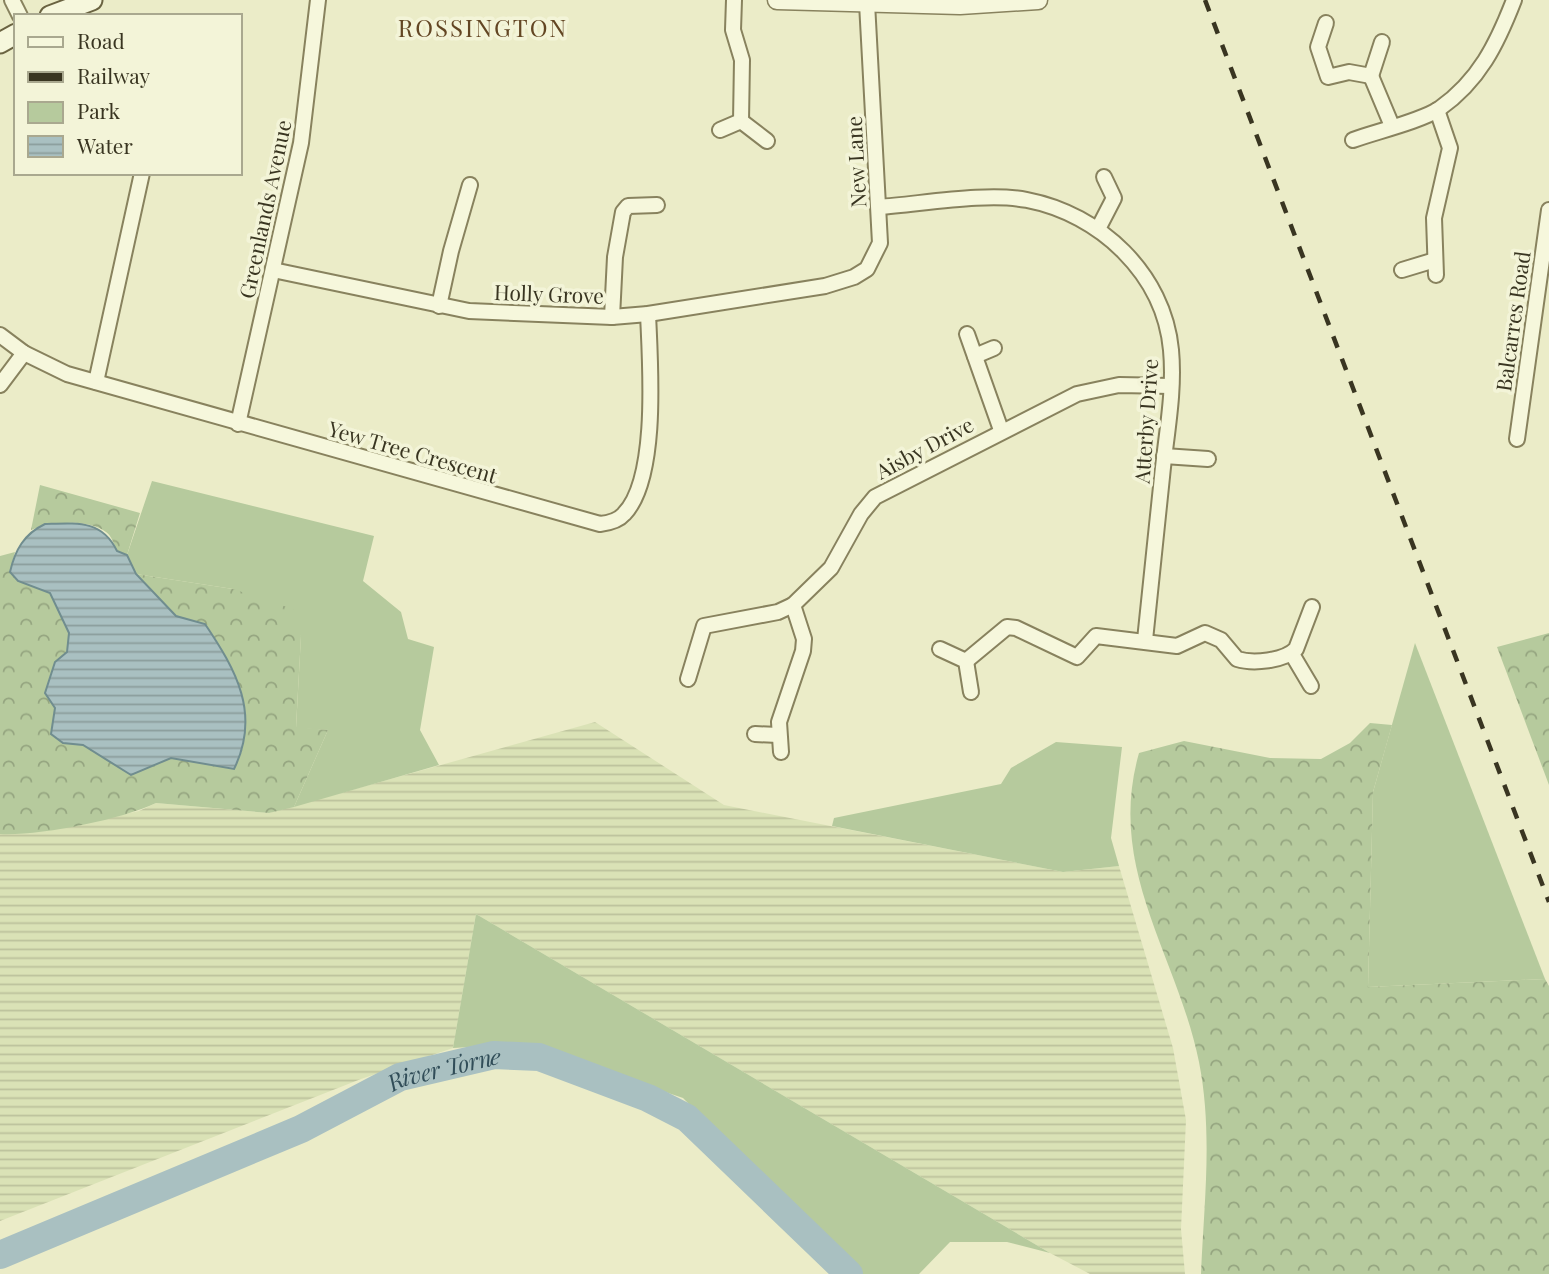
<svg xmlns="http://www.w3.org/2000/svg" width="1549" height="1274" font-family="'Playfair Display',serif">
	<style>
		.farmland { fill: url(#farmland-rules) }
		.green { fill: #b6ca9d }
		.forest { fill: url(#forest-crowns) }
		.water { fill: url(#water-rules); stroke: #708d8f; stroke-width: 2 }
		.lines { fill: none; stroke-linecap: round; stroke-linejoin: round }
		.river { stroke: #a9c0c1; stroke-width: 28 }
		.minor-casing { stroke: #88825e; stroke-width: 18 }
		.tertiary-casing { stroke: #88825e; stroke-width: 21 }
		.secondary-casing { stroke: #6a6341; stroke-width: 23 }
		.minor { stroke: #f6f7dc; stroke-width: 14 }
		.tertiary { stroke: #f6f7dc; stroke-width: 18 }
		.secondary { stroke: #f6f7dc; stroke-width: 19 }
		.rail { stroke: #393521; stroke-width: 4.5; stroke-dasharray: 12 12; stroke-linecap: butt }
		.labels { text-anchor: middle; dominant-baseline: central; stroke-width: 7; stroke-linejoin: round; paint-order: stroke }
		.street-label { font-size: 21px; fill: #393521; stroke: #f3f4d8 }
		.water-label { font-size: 23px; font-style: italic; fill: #314d58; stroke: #f3f4d8 }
		.quarter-label { font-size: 24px; letter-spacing: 2px; fill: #634623; stroke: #f3f4d8 }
	</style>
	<defs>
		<pattern id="farmland-rules" width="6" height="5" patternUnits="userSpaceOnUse" patternTransform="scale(1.75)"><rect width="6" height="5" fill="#dae2b6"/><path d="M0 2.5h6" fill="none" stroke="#bcc29c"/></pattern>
		<pattern id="forest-crowns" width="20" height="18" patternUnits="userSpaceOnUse" patternTransform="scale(1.75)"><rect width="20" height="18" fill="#b6ca9d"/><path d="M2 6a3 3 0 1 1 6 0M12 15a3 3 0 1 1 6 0" fill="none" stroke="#95a580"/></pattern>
		<pattern id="water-rules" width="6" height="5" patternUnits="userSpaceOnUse" patternTransform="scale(1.75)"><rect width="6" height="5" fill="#a9c0c1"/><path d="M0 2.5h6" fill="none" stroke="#8b9d9c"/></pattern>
	</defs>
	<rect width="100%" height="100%" fill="#ebecc8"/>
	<polygon class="farmland" points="595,722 724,805 1063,872 1119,866 1173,1048 1186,1120 1181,1229 1185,1274 1090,1274 1050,1253 476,914 453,1048 361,1079 0,1221 0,834 79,824 139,811 156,803 269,813"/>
	<g class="green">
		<polygon points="152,481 374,536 363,581 401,612 408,639 434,647 420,730 439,765 294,807 328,730 296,728 301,636 233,589 136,574 127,555"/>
		<polygon points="1415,643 1545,979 1368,987 1373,792"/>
		<polygon points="1056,742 1122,747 1111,838 1119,866 1063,872 832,826 834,818 1001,784 1011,768"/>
		<polygon points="476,914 1050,1253 1007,1242 950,1242 919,1274 858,1274 683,1098 524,1044 453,1048"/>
	</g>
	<g class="forest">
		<path d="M40,485l100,28 -13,42 -10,-4c-3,-6 -5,-15 -11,-19 -18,-14 -56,-10 -75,-2z"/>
		<path d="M15,552l-5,20 23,15 17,6 19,40 -2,19 -12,10v46l-4,26 12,9 20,2 48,29 40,-16 63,11 -29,-145 -29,-8 -40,-42 97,15 60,20 8,27 -5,91 32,3 -34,77 -25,6 -113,-10c-36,17 -117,33 -156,31v-278z"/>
		<polygon points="1549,633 1549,785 1497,647"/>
		<path d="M1370,723l22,2 -19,67 -5,195 177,-8 4,7v288h-348c3,-72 12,-141 -2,-212 -22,-108 -93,-193 -60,-309l45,-12 86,17 51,1 29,-16z"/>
	</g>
	<path class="water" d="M45,524c33,-1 57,-4 72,27l10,4 9,19 40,42 29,8c31,46 56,90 29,145l-63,-11 -40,17 -48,-30 -20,-2 -12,-9 4,-26 -10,-15 10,-31 12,-10 2,-19 -19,-40 -32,-12 -8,-9c5,-22 14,-38 35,-48z"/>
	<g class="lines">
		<path class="river" id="s1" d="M0,1255l301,-126 99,-52 94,-22 45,2 109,41 39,20 162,156"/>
		<g class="minor-casing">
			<g id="minor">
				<polyline points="12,0 20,16"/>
				<polyline points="1326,23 1318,47 1328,77 1349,72 1371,76 1382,42"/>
				<polyline points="1371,76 1392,126"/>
				<polyline points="741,121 767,141"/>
				<polyline points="720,130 741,121 742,60 733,30 734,0"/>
				<path d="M1353,140c22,-8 68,-19 86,-31 40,-28 58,-65 75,-109"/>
				<path d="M879,207c43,-3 108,-15 148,-7 73,14 137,74 144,150 4,42 -5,85 -9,127 -6,54 -11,109 -17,163"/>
				<polyline points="1098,229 1114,198 1104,177"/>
				<polyline points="273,270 469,311 612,317 648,314 825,286 854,277 867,269 880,243 867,3"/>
				<polyline points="1402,270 1435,260"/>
				<polyline points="1436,275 1434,218 1450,148 1437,110"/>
				<polyline points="439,306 451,251 470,185"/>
				<polyline points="612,317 615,257 623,212 628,206 657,205"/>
				<polyline points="967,334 1001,430"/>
				<path d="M0,335l24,18 43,21 533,150c9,-1 18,-3 24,-10 35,-36 26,-152 24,-200"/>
				<polyline points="975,356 994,348"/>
				<polyline points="96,382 142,173"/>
				<polyline points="0,385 24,353"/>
				<polyline points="238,424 301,143 318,0"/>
				<polyline points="1517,439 1549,210"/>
				<polyline points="1164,456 1208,459"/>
				<polyline points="940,649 966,661 971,692"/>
				<polyline points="1292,654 1311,686"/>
				<path d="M966,661l41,-34 9,1 61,29 19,-21 81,10 28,-13 16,7 16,19c16,5 47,2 59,-10l16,-42"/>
				<polyline points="688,679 704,626 778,612 793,605"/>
				<polyline points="755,734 778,735"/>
				<polyline points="781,752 779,722 803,651 804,639 793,605 831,568 861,514 875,497 1077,394 1119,385 1171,386"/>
			</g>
		</g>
		<g class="tertiary-casing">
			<polyline id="tertiary" points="777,0 960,5 1038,0"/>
		</g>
		<g class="secondary-casing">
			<g id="secondary">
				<polyline points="50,16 92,0"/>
				<polyline points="0,43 16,34"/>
			</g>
		</g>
		<use href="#minor" class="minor"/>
		<use href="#tertiary" class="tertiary"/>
		<use href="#secondary" class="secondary"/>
		<polyline class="rail" points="1205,0 1549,902"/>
	</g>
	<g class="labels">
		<g class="street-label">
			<text transform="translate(855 162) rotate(-93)">New Lane</text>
			<text transform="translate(264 209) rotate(-78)">Greenlands Avenue</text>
			<text transform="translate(549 293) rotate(2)">Holly Grove</text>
			<text transform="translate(1512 321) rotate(-82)">Balcarres Road</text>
			<text transform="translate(1145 421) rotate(-86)">Atterby Drive</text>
			<text transform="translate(924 447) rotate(-28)">Aisby Drive</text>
			<text transform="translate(413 451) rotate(16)">Yew Tree Crescent</text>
		</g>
		<g class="water-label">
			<text stroke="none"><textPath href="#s1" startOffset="483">River Torne</textPath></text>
		</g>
		<g class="quarter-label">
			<text x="483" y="27">ROSSINGTON</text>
		</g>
	</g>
	<rect x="14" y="14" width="228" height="161" fill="#f3f4d8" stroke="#a9a88f" stroke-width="2"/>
	<rect x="28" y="37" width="35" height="10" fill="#f6f7dc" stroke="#a9a88f" stroke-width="2"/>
	<text x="77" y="49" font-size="21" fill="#393521">Road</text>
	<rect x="28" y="72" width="35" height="10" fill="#393521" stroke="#a9a88f" stroke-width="2"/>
	<text x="77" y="84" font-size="21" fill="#393521">Railway</text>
	<rect x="28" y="102" width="35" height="21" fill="#b6ca9d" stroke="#a9a88f" stroke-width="2"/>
	<text x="77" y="119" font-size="21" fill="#393521">Park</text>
	<rect x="28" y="136" width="35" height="21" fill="url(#water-rules)" stroke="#a9a88f" stroke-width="2"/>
	<text x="77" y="154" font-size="21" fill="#393521">Water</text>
</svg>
